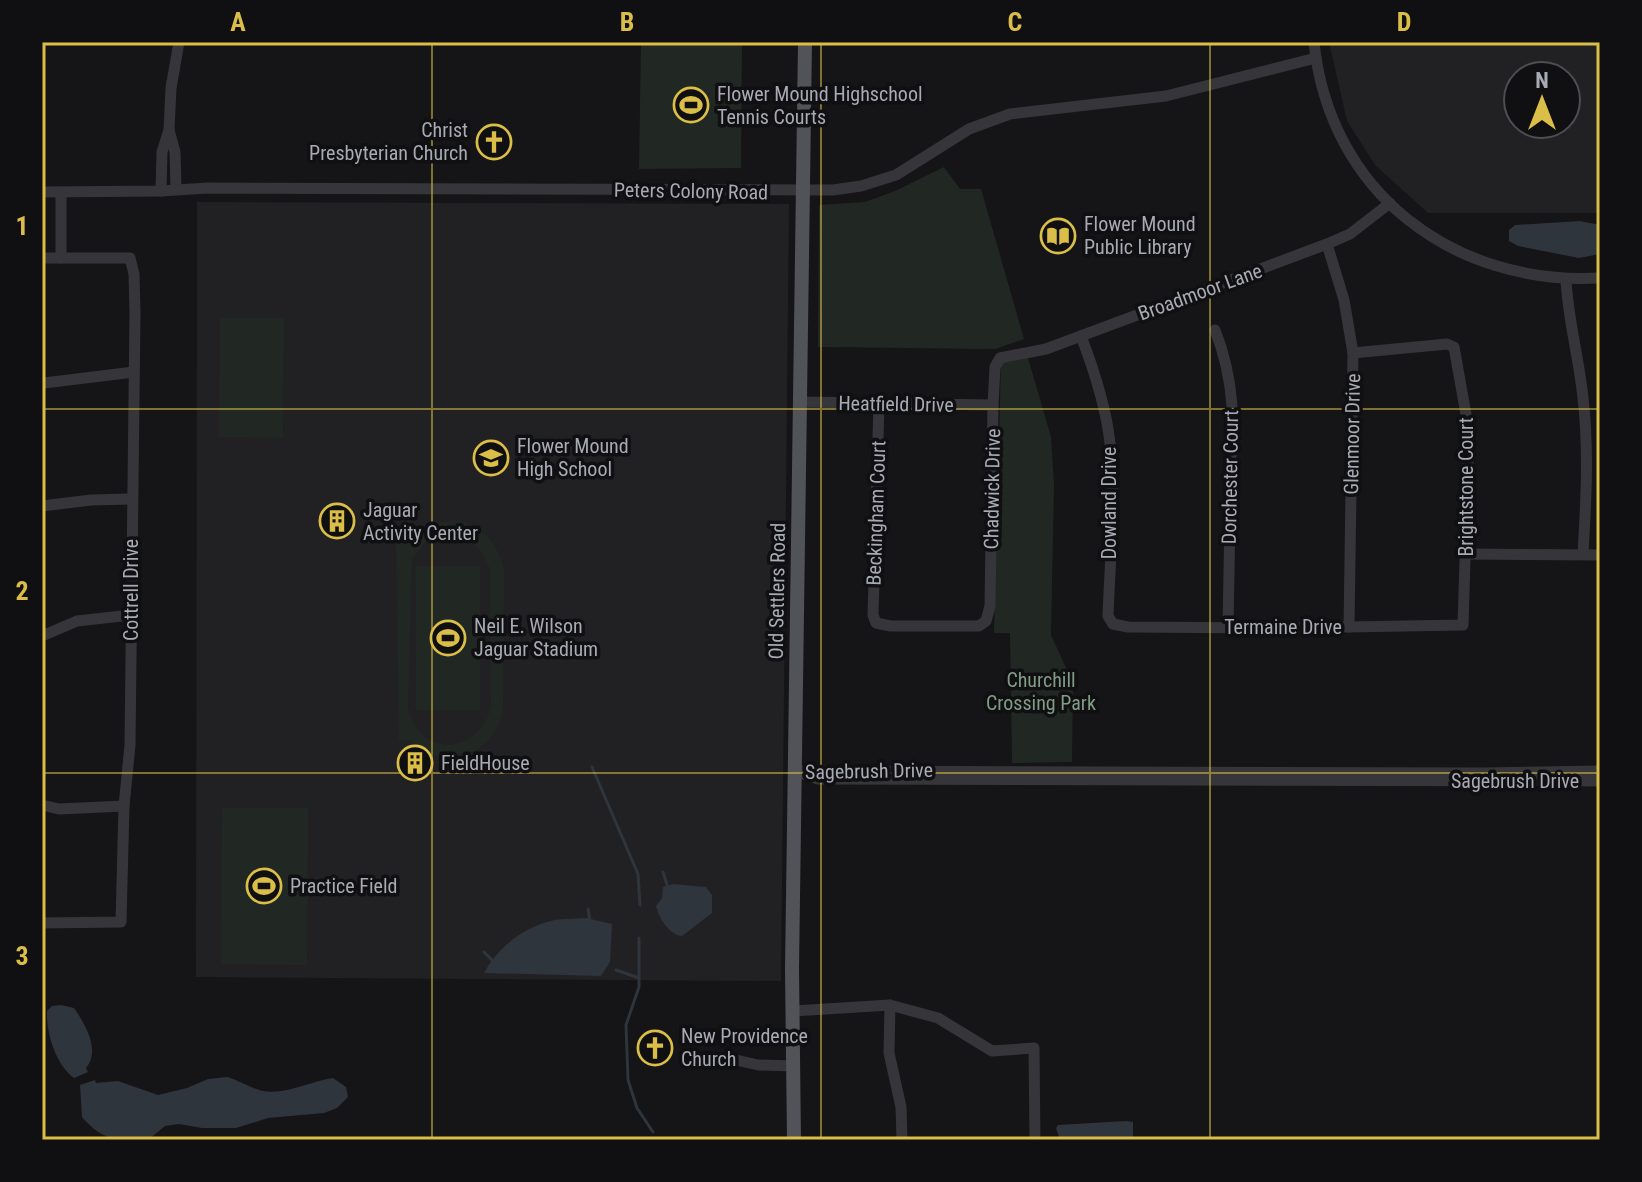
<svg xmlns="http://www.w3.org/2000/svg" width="1642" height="1182" font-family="'Roboto Condensed',sans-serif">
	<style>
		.built { fill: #212123; fill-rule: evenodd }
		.green { fill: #212823; fill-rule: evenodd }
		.water { fill: #2f353d }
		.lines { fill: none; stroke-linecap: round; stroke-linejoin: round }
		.stream { stroke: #2f353d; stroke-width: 3 }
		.minor { stroke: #36363a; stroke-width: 11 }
		.major { stroke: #525359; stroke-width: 14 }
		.grid { fill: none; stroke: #dbbe47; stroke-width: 2; stroke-opacity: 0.55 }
		.labels { text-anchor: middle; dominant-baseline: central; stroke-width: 7; stroke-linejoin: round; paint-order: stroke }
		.poi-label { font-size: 20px; fill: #a8aab4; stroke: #100f11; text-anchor: start }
		.street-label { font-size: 20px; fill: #a8aab4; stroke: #100f11 }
		.park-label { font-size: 20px; fill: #819d87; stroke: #100f11 }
		.neatline { fill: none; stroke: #dbbe47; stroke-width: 3 }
		.grid-label { font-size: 26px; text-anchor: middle; font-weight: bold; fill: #dbbe47 }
	</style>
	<rect width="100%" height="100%" fill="#151416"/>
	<g class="built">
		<path d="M1329,42h271v171h-172l-53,-48 -28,-44zM1518,76h48v48h-48z"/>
		<polygon points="197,202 789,204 781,981 196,977"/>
	</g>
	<g class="green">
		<polygon points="641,42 742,42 741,168 639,169"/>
		<polygon points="944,167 960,189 981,189 1024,339 995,349 818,347 819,205 865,202 895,191"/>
		<polygon points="220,318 284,318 283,438 219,437"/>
		<polygon points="1028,358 1051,437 1054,485 1051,635 1073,683 1072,762 1012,763 1010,633 994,633 1001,363"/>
		<path d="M454,520c28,5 44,23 50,50l-1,137c-5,46 -59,69 -92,33l-12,1 -3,-207 12,-1 1,6c14,-12 26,-17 45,-19zM440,535c27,-1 42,9 50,35l1,136c-7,37 -52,55 -76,20 -3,-5 -5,-13 -7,-18l4,-149 16,-20z"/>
		<rect x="416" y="566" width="64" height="144"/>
		<polygon points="222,808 308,808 307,965 221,964"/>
	</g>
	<g class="water">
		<polygon points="1580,221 1600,225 1600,254 1579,258 1518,246 1509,241 1509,230 1515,225"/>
		<path d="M673,884l33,3 6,8v18l-30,23c-13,-1 -23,-18 -26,-30l6,-8 1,-11z"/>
		<path d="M586,918l26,6 -2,38 -9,14 -117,-3c13,-24 36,-43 63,-51 12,-4 27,-3 39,-4z"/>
		<path d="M61,1005l13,3c11,16 27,42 12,60l2,4 -14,6c-18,-13 -28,-45 -27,-67l5,-5z"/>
		<path d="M227,1077c11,3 26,12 36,14 23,4 48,-10 70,-13l13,9 2,10 -11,11 -13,5 -56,5 -32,10h-34l-23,-4 -14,2 -17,14c-6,-2 -10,0 -18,0 -23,0 -34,-7 -48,-23l-2,-32 15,-5 1,3 22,-2 40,14 29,-7 21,-9z"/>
		<polygon points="1126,1121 1133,1122 1133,1140 1060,1140 1056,1128 1058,1125"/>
	</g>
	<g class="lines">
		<g class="stream">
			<polyline points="592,767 638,874 640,905"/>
			<polyline points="663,872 668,888"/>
			<polyline points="588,909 590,921"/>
			<polyline points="639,938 639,987 626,1025 628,1080 637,1108 653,1132"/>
			<polyline points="484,952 493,961"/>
			<polyline points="616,970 639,978"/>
		</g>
		<g class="minor">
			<path d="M1314,42c15,150 139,244 286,236"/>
			<polyline points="169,130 175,152 176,189"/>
			<polyline points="161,191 162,152 169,130 171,88 179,42"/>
			<polyline points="42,192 161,191 208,188 833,190 861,186 896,175 969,129 1010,114 1166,96 1316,58"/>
			<polyline points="61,192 61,258"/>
			<polyline points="1327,244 1344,300 1353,353 1349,627"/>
			<polyline points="42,258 130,258 134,274 135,312 130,745 124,806 121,922 42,923"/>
			<path d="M1566,280c2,40 13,78 17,118 6,52 3,104 0,156"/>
			<path d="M1215,330c10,25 15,49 17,76l-4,221"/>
			<path d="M1081,336c13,34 25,71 29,107 6,57 0,116 -2,173l5,8 15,3 160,1 175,-3 6,-194 -15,-84 -7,-3 -94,9"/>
			<polyline points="44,383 134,372"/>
			<polyline points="799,402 993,405"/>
			<polyline points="879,403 873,615 876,623 891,626 979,626 986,621 990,606 993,405 995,367 1000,358 1046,349 1327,244 1350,234 1390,203"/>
			<polyline points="42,506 91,500 131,499"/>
			<polyline points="1467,554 1600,555"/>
			<polyline points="42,636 77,621 131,615"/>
			<polyline points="795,771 818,779 1600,781"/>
			<polyline points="800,771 1482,773 1600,771"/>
			<polyline points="42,805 59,809 124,806"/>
			<polyline points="890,1005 889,1053 901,1107 902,1140"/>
			<polyline points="793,1011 890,1005 938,1018 992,1051 1034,1048 1035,1140"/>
			<polyline points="689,1062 723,1057 758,1065 793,1066"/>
		</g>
		<polyline class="major" points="794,1140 792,969 805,42"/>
	</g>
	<path class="grid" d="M432,42v1098M821,42v1098M1210,42v1098M42,409h1558M42,773h1558"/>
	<defs>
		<g id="stadium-ring" transform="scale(1.8)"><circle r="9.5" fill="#100f11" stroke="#dbbe47" stroke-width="1.5"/><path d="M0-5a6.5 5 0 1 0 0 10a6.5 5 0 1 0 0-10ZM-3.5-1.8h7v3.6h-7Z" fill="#dbbe47"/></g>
		<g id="church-ring" transform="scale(1.8)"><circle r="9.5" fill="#100f11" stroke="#dbbe47" stroke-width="1.5"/><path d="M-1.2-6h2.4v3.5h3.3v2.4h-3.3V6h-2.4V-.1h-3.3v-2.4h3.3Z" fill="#dbbe47"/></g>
		<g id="library-ring" transform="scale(1.8)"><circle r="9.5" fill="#100f11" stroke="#dbbe47" stroke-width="1.5"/><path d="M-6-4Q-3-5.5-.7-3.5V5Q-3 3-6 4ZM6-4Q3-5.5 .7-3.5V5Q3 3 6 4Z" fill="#dbbe47"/></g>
		<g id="school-ring" transform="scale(1.8)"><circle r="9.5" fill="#100f11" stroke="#dbbe47" stroke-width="1.5"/><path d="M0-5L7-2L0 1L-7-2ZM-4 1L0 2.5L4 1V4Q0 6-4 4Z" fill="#dbbe47"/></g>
		<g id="building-ring" transform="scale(1.8)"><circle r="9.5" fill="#100f11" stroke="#dbbe47" stroke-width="1.5"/><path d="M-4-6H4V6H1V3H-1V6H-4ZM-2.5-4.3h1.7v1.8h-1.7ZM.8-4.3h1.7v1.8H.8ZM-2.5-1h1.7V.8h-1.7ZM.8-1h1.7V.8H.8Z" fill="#dbbe47"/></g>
	</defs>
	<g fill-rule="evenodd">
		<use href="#stadium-ring" x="691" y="105"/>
		<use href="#church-ring" x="494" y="142"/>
		<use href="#library-ring" x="1058" y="236"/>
		<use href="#school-ring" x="491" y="458"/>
		<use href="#building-ring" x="337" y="521"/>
		<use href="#stadium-ring" x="448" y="638"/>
		<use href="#building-ring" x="415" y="763"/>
		<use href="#stadium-ring" x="264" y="886"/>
		<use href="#church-ring" x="655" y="1048"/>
	</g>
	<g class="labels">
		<g class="poi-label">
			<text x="717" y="94">Flower Mound Highschool<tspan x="717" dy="23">Tennis Courts</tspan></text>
			<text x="468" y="130" text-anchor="end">Christ<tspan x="468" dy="23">Presbyterian Church</tspan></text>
			<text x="1084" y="224">Flower Mound<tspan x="1084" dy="23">Public Library</tspan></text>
			<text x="517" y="446">Flower Mound<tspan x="517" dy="23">High School</tspan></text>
			<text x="363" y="510">Jaguar<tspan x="363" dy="23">Activity Center</tspan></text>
			<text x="474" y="626">Neil E. Wilson<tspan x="474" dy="23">Jaguar Stadium</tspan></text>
			<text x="441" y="763">FieldHouse</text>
			<text x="290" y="886">Practice Field</text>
			<text x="681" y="1036">New Providence<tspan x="681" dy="23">Church</tspan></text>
		</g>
		<g class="street-label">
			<text transform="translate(691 191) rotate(1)">Peters Colony Road</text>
			<text transform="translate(1200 292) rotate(-20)">Broadmoor Lane</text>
			<text transform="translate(896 404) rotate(1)">Heatfield Drive</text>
			<text transform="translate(1352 434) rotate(-89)">Glenmoor Drive</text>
			<text transform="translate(1230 477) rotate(-89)">Dorchester Court</text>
			<text transform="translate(1466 487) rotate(-90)">Brightstone Court</text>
			<text transform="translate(992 489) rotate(-89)">Chadwick Drive</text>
			<text transform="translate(1109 503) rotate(-90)">Dowland Drive</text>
			<text transform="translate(876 513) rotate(-88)">Beckingham Court</text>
			<text transform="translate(131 590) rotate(-90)">Cottrell Drive</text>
			<text transform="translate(777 591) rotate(-89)">Old Settlers Road</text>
			<text x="1283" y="627">Termaine Drive</text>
			<text transform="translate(869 771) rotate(-1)">Sagebrush Drive</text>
			<text x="1515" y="781">Sagebrush Drive</text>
		</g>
		<g class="park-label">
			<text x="1041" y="680">Churchill<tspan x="1041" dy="23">Crossing Park</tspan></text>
		</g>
	</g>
	<rect width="1642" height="1182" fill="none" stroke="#100f11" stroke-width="88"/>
	<g transform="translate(1542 100)"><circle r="38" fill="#100f11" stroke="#4d4d52" stroke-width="2"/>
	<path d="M0-6L14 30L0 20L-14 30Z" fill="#dbbe47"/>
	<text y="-12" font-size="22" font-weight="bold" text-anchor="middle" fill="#a8aab4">N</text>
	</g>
	<rect x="44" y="44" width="1554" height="1094" class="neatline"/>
	<g class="grid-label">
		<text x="238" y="31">A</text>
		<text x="627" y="31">B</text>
		<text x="1015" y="31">C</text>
		<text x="1404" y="31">D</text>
		<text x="22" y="235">1</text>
		<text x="22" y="600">2</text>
		<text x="22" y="965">3</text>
	</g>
</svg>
